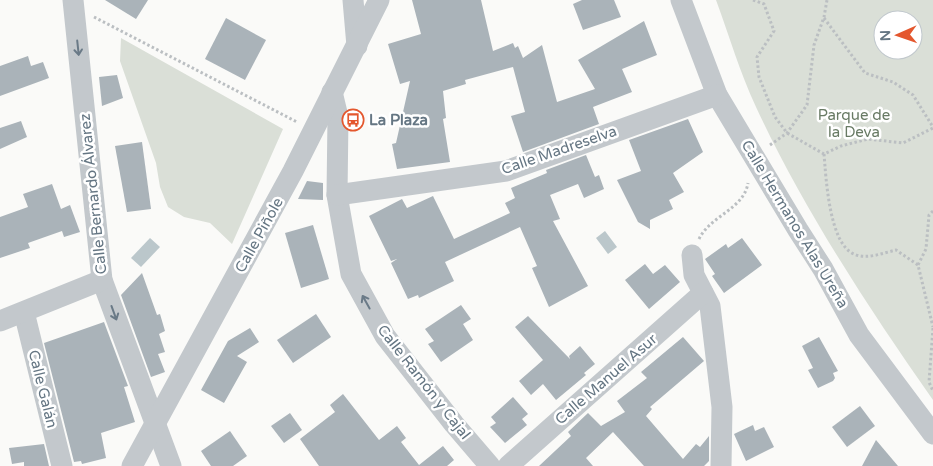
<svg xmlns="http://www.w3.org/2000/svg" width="933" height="466" font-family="'Varela Round',sans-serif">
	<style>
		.green { fill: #dadfd7; fill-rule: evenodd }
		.water { fill: #bbc7cb }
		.building { fill: #aab3b9 }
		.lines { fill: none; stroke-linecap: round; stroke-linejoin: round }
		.path { stroke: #bbbfc2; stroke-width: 3; stroke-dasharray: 2.5 2.5; stroke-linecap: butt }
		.street { stroke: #c3c8cc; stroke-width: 21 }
		.oneway { stroke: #6a7a87 }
		.labels { text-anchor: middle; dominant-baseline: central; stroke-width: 5; stroke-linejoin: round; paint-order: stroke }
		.park-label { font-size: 15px; fill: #687a64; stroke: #fff }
		.poi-label { font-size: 15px; font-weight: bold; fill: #657683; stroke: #fff; text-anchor: start }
		.street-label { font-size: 15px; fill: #657683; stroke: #fff }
	</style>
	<rect width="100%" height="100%" fill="#fafaf8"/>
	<g class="green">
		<path d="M716,0h217v400c-65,-93 -129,-190 -177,-293 -16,-34 -27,-72 -40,-107zM883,20h30v30h-30z"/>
		<polygon points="121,38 283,129 232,244 210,223 184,217 168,207 160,187 156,163 120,61"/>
	</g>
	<g class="water">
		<polygon points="605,231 617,247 608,254 596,238"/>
		<polygon points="150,238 160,247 141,267 131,258"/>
	</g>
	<g class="building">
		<polygon points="105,0 148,0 136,19"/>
		<polygon points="412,0 481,0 493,51 513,43 515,48 518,46 523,58 542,45 557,102 595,89 578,60 644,21 657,55 622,69 632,92 593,107 599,124 523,152 511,116 525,112 513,67 465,80 466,84 443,91 446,118 443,119 450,162 397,169 392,144 396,143 410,81 400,84 388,44 421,34"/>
		<polygon points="582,0 614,0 621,17 583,30 573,4"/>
		<polygon points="226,18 266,40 245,80 205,59"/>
		<polygon points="28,56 31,66 43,62 49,78 0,96 0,66"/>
		<polygon points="117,75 123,98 102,106 99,77"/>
		<polygon points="688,119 703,152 673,173 684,192 669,200 673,209 650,220 650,229 638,222 617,180 641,171 629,140"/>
		<polygon points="21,121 27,137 0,149 0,128"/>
		<polygon points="142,142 151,209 127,212 115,146"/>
		<polygon points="586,155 595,177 599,175 604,189 584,198 578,184 550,195 560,219 553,221 588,286 549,307 532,268 537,266 520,227 445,262 454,281 419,298 418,295 408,299 391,263 397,259 391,261 369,216 402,199 407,208 433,196 454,239 510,213 505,203 515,198 511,188 547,173 546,170"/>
		<polygon points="307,181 323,183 323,200 298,199"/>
		<polygon points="52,184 61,209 70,205 80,232 64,237 62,231 28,243 30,248 0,258 0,217 28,207 23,194"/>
		<polygon points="313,225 329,279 301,288 285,233"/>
		<polygon points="742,238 762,265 724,293 712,276 715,274 705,259 726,244 728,248"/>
		<polygon points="645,264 653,274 665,265 680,282 649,309 625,280"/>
		<polygon points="142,273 157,315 160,314 165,331 159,334 165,352 158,354 165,372 151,377 121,295"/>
		<polygon points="461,305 471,319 463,324 473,340 441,362 428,344 434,341 425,329"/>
		<polygon points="316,314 331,337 293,363 277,340"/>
		<polygon points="528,316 570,359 569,356 580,346 595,364 584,373 586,375 556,400 543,384 531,395 519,381 543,360 515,327"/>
		<polygon points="104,322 128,386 124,387 135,422 101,433 106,458 82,464 81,461 74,462 44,343"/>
		<polygon points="250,328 259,342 237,356 247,362 224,403 201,390 228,341"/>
		<polygon points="683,337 704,361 650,407 652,409 646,416 683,459 696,444 700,447 709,436 709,461 704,466 644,466 613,432 586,458 593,466 539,466 571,436 568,432 588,413 601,426 625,412 617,401 647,378 641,372"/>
		<polygon points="819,337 838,371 833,373 835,378 833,381 818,388 808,370 813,368 802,346"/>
		<polygon points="343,394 379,440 397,426 406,438 401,442 419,465 443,446 454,460 447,466 319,466 300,439 335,412 330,405"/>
		<polygon points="513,397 528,414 522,419 527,425 505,443 490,427 496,423 491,417"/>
		<polygon points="860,406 875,426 847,447 832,427"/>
		<polygon points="290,413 302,430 284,443 271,426"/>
		<polygon points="753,425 755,431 764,427 774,447 746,461 734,434"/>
		<polygon points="230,431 247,456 233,466 211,466 201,451"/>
		<polygon points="876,440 898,466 862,466"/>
		<polygon points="44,444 49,466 24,466 24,462 12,464 9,448"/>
	</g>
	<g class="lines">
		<g class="path">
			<polyline points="753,0 764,4 774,31 757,57 759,77 775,117 787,133 824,154 841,146 868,139 903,143 933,128"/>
			<polyline points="94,17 297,122"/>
			<polyline points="824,18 865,73 893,82 913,95 933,127"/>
			<polyline points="770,145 787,133 807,105 814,45 824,17 827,0"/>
			<path d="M824,154c2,23 5,90 30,100 12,6 29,-1 42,-4l22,15"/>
			<polyline points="933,211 929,215 926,249 918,265 933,327"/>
			<path d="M699,239c11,-23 45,-30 49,-56"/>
			<polyline points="933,328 929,382 933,391"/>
		</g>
		<g class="street">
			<polyline points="73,0 102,280 171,466"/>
			<polyline points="353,0 357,46"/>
			<polyline points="681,0 717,95 798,230 823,269 859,335 933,434"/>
			<polyline points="332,92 338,117 337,195 351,274 385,336 454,424 490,466"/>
			<polyline points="337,195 506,171 717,95"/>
			<polyline points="692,255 694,275 710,306 722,407 721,466"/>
			<polyline points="24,312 62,466"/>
			<polyline points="0,321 102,280"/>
			<polyline points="132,466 293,171 379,0"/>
			<polyline points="508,466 703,293"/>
		</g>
	</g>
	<defs><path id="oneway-shaft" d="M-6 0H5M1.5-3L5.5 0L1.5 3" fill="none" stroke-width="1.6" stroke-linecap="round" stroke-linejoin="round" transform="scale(1.25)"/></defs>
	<g class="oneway">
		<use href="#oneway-shaft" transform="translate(78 48) rotate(84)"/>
		<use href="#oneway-shaft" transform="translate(366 302) rotate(-119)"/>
		<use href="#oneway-shaft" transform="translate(114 313) rotate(70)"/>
	</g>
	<defs>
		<g id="bus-ring" transform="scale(1.125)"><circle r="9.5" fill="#fff" stroke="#e4572e" stroke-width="1.5"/><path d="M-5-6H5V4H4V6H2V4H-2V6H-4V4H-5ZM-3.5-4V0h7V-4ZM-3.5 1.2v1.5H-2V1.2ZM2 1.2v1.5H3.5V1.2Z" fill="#e4572e"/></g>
	</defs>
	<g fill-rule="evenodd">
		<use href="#bus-ring" x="353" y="120"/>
	</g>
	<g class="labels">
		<g class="park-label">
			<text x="854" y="115">Parque de<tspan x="854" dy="17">la Deva</tspan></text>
		</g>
		<g class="poi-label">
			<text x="369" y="120">La Plaza</text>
		</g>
		<g class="street-label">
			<text transform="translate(559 150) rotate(-19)">Calle Madreselva</text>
			<text transform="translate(93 194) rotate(-96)">Calle Bernardo Álvarez</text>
			<text transform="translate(795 224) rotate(59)">Calle Hermanos Alas Ureña</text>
			<text transform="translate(259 235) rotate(-61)">Calle Piñole</text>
			<text transform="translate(606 379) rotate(-41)">Calle Manuel Asur</text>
			<text transform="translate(424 382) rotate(52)">Calle Ramón y Cajal</text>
			<text transform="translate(43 389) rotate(76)">Calle Galán</text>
		</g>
	</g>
	<g transform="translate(898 35) rotate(268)"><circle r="24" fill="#ffffff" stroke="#c1c8cd"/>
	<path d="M0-4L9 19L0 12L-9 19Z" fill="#e4572e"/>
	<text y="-8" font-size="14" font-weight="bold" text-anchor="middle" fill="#657683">N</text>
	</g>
</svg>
